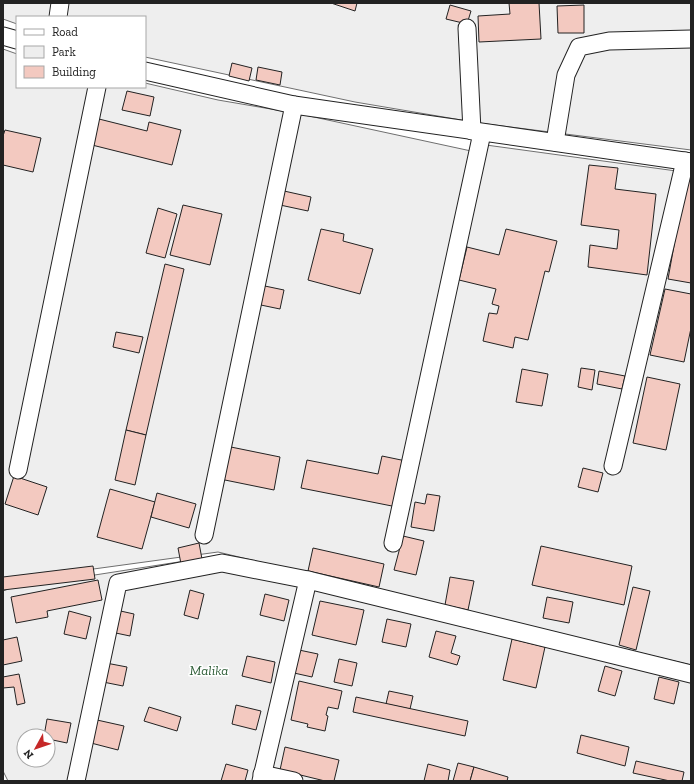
<svg xmlns="http://www.w3.org/2000/svg" width="694" height="784" font-family="'Zilla Slab',serif">
	<style>
		.green { fill: #eee; stroke: #6f6f6f; fill-rule: evenodd }
		.building { fill: #f3c9c0; stroke: #222 }
		.lines { fill: none; stroke-linecap: round; stroke-linejoin: round }
		.minor-casing { stroke: #222; stroke-width: 19 }
		.minor { stroke: #fff; stroke-width: 17 }
		.labels { text-anchor: middle; dominant-baseline: central; stroke-width: 3; stroke-linejoin: round; paint-order: stroke }
		.park-label { font-size: 14px; font-style: italic; fill: #2f5e38; stroke: #fff }
	</style>
	<rect width="100%" height="100%" fill="#fff"/>
	<g class="green">
		<polygon points="3,3 691,3 691,150 479,123 355,102 145,57 145,17 17,17 17,24 3,19"/>
		<polygon points="3,49 17,54 17,87 145,87 145,83 218,100 300,114 485,154 486,145 691,173 691,665 218,552 13,580 3,584"/>
		<path d="M217,556l474,122v103h-683l-5,-10v-180l8,-3zM24,736h24v24h-24z"/>
	</g>
	<g class="building">
		<polygon points="331,3 357,3 355,11"/>
		<polygon points="509,3 539,3 541,39 479,42 478,16 510,14"/>
		<polygon points="450,5 471,11 467,24 446,19"/>
		<polygon points="584,5 584,33 558,33 557,6"/>
		<polygon points="232,63 252,68 249,81 229,76"/>
		<polygon points="258,67 282,72 280,85 256,80"/>
		<polygon points="127,91 154,97 150,116 122,110"/>
		<polygon points="95,118 147,131 149,122 181,130 172,165 88,144"/>
		<polygon points="5,130 41,138 33,172 3,165 3,136"/>
		<polygon points="589,165 618,168 615,189 656,194 647,275 588,267 590,245 617,249 619,230 581,225"/>
		<polygon points="687,173 691,174 691,283 668,279"/>
		<polygon points="284,191 311,197 308,211 280,205"/>
		<polygon points="183,205 222,214 210,265 170,255"/>
		<polygon points="158,208 177,214 165,258 146,253"/>
		<polygon points="321,229 344,234 343,241 373,249 360,294 308,280"/>
		<polygon points="506,229 557,241 549,272 545,271 528,340 515,337 513,348 483,341 489,313 497,314 499,306 492,304 496,289 459,280 467,247 499,255"/>
		<polygon points="165,264 184,269 146,435 126,430"/>
		<polygon points="260,285 284,290 280,309 256,304"/>
		<polygon points="665,289 691,294 691,328 684,362 650,355"/>
		<polygon points="116,332 143,337 139,353 113,347"/>
		<polygon points="581,368 595,370 592,390 578,387"/>
		<polygon points="522,369 548,374 542,406 516,402"/>
		<polygon points="599,371 625,376 622,389 597,384"/>
		<polygon points="647,377 680,384 666,450 633,443"/>
		<polygon points="126,430 146,435 135,485 115,480"/>
		<polygon points="226,446 280,457 274,490 220,479"/>
		<polygon points="382,456 406,461 397,507 301,488 307,460 378,474"/>
		<polygon points="583,468 603,473 598,492 578,487"/>
		<polygon points="14,476 47,487 38,515 5,504"/>
		<polygon points="110,489 155,502 142,549 97,537"/>
		<polygon points="157,493 196,504 189,528 151,517"/>
		<polygon points="427,494 440,496 434,531 411,527 415,502 425,504"/>
		<polygon points="403,536 424,541 416,575 394,570"/>
		<polygon points="199,543 202,559 181,564 178,548"/>
		<polygon points="541,546 632,566 624,605 532,585"/>
		<polygon points="313,548 384,564 379,587 308,571"/>
		<polygon points="93,566 95,579 3,590 3,577"/>
		<polygon points="450,577 474,581 468,610 445,605"/>
		<polygon points="98,580 102,600 47,611 48,617 16,623 11,597"/>
		<polygon points="633,587 650,591 636,650 619,645"/>
		<polygon points="190,590 204,594 198,619 184,615"/>
		<polygon points="265,594 289,600 284,621 260,615"/>
		<polygon points="547,597 573,602 569,623 543,618"/>
		<polygon points="320,601 364,610 356,645 312,635"/>
		<polygon points="116,610 134,614 130,636 111,632"/>
		<polygon points="69,611 91,617 86,639 64,634"/>
		<polygon points="387,619 411,624 406,647 382,642"/>
		<polygon points="436,631 456,636 451,653 460,656 457,665 429,657"/>
		<polygon points="17,637 22,661 3,665 3,640"/>
		<polygon points="512,639 545,647 536,688 503,680"/>
		<polygon points="299,650 318,654 312,677 294,673"/>
		<polygon points="247,656 275,662 271,683 242,676"/>
		<polygon points="339,659 357,663 352,686 334,682"/>
		<polygon points="106,663 127,667 123,686 103,682"/>
		<polygon points="605,666 622,671 615,696 598,691"/>
		<polygon points="19,674 25,703 17,705 14,687 3,688 3,677"/>
		<polygon points="659,677 679,682 674,704 654,699"/>
		<polygon points="299,681 342,691 338,709 328,707 326,715 328,716 325,731 307,727 308,724 291,720"/>
		<polygon points="389,691 413,696 410,709 386,704"/>
		<polygon points="356,697 468,721 465,736 353,712"/>
		<polygon points="236,705 261,711 256,730 232,724"/>
		<polygon points="149,707 181,717 177,731 144,721"/>
		<polygon points="47,719 71,723 67,743 48,739 48,736 44,736"/>
		<polygon points="97,720 124,726 118,750 91,743"/>
		<polygon points="581,735 629,747 625,766 577,753"/>
		<polygon points="285,747 339,760 334,781 325,781 280,770"/>
		<polygon points="636,761 684,772 682,781 670,781 633,773"/>
		<polygon points="458,763 474,767 470,781 453,781"/>
		<polygon points="226,764 248,770 245,781 221,781"/>
		<polygon points="428,764 450,770 448,781 424,781"/>
		<polygon points="474,767 508,777 507,781 470,781"/>
	</g>
	<g class="lines">
		<g class="minor-casing">
			<g id="minor">
				<polyline points="58,17 60,3"/>
				<polyline points="467,28 472,131"/>
				<polyline points="3,36 17,40"/>
				<polyline points="145,71 294,105 691,162"/>
				<polyline points="555,142 566,75 579,47 609,41 691,39"/>
				<polyline points="613,466 685,161"/>
				<polyline points="18,470 97,87"/>
				<polyline points="204,535 294,105"/>
				<polyline points="393,543 482,133"/>
				<polyline points="262,774 294,781"/>
				<polyline points="76,781 118,583 222,563 308,580 691,674"/>
				<polyline points="261,781 308,580"/>
			</g>
		</g>
		<use href="#minor" class="minor"/>
	</g>
	<g class="labels">
		<g class="park-label">
			<text x="209" y="670">Malika</text>
		</g>
	</g>
	<rect width="694" height="784" fill="none" stroke="#222222" stroke-width="8"/>
	<rect x="16" y="16" width="130" height="72" fill="#ffffff" stroke="#a7a7a7"/>
	<rect x="24" y="29" width="20" height="6" fill="#ffffff" stroke="#a7a7a7"/>
	<text x="52" y="36" font-size="12" fill="#222222">Road</text>
	<rect x="24" y="46" width="20" height="12" fill="#eeeeee" stroke="#a7a7a7"/>
	<text x="52" y="56" font-size="12" fill="#222222">Park</text>
	<rect x="24" y="66" width="20" height="12" fill="#f3c9c0" stroke="#a7a7a7"/>
	<text x="52" y="76" font-size="12" fill="#222222">Building</text>
	<g transform="translate(36 748) rotate(230)"><circle r="19" fill="#ffffff" stroke="#a7a7a7"/>
	<path d="M0-3L7 15L0 10L-7 15Z" fill="#c62828"/>
	<text y="-6" font-size="11" font-weight="bold" text-anchor="middle" fill="#222222">N</text>
	</g>
</svg>
